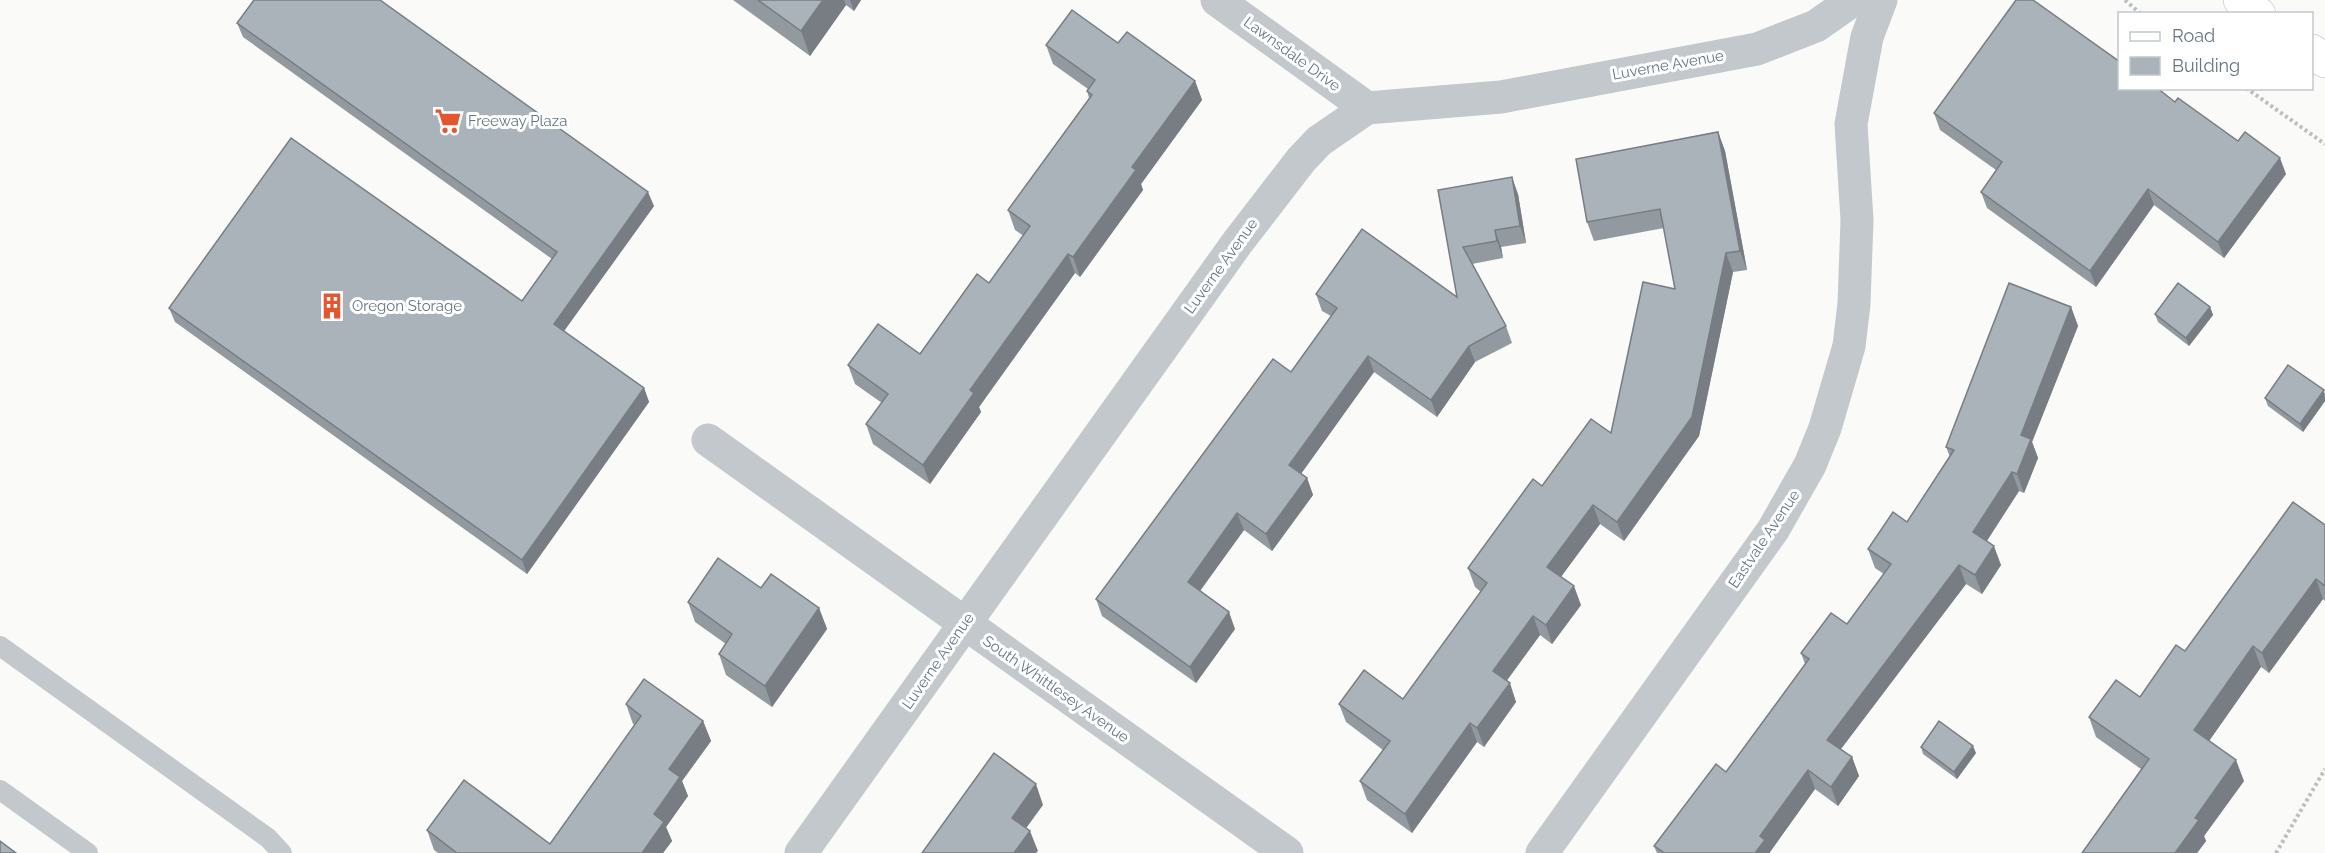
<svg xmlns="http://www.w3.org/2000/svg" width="2325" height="853" font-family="Raleway,sans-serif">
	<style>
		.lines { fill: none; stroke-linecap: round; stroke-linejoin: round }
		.secondary-casing { stroke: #b3babf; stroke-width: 34 }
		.path { stroke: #bbbfc2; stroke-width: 4; stroke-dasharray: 3 3; stroke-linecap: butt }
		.service { stroke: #c3c8cc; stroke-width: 20 }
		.minor { stroke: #c3c8cc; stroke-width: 33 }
		.secondary { stroke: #fff; stroke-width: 33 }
		.wall { fill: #929a9f }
		.shaded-wall { fill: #777d82 }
		.building { fill: #aab3b9; stroke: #777d82; stroke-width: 1.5 }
		.labels { text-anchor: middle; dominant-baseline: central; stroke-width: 6; stroke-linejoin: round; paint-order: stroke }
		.street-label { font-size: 15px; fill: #657683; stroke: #fff }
		.poi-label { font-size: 15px; fill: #657683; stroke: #fff; text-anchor: start }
	</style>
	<rect width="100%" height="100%" fill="#fafaf8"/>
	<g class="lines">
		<g class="secondary-casing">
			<g id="secondary">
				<polyline points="2240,0 2259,14"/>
				<polyline points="2312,51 2325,61"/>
			</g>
		</g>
		<g class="path">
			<polyline points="2125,0 2141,14"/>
			<polyline points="2246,88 2325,144"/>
			<polyline points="2276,853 2325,769"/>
		</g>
		<g class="service">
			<polyline points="0,646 268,838 282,853"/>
			<polyline points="0,790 88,853"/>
		</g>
		<g class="minor">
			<polyline points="1217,0 1367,108"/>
			<polyline points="708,440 1287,853"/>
			<polyline points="801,853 1237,243 1301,160 1319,141 1367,108 1501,97 1757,49 1816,26 1853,0"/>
			<polyline points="1542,853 1773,530 1810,465 1825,428 1849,346 1854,304 1857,220 1851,124 1867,37 1881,0"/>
		</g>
		<use href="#secondary" class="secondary"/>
	</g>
	<g class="wall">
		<polygon points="733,0 861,0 854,11 846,5 810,56"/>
		<polygon points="237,23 654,206 564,331 644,388 649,402 527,574 175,322 169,308 522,301 552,259 243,37"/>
		<polygon points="1118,43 1195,81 1202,100 1141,184 1143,190 1080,277 1075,273 979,407 981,412 930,484 873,444 866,424 882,403 855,384 848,365 920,354 989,283 1024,236 1015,230 1008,210 1089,98 1087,91 1088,89 1053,64 1046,45"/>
		<polygon points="2175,102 2286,174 2224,258 2154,205 2096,287 1987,208 1981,192 1996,170 1940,130 1934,113"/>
		<polygon points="1718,132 1725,151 1747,270 1733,272 1699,436 1624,541 1600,524 1561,577 1581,605 1552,644 1540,635 1506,681 1516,702 1484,747 1477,742 1412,833 1367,800 1360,781 1383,750 1346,722 1339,704 1403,699 1481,592 1475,587 1468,568 1542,486 1611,433 1675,289 1664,228 1594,241 1587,222"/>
		<polygon points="1438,190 1518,194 1526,243 1501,247 1503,258 1472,264 1506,326 1512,343 1475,362 1437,417 1374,372 1301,474 1307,478 1313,495 1272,551 1244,530 1200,591 1235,629 1196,683 1102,616 1096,599 1291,372 1331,316 1322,311 1316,294 1457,297"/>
		<polygon points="2071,307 2078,326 2032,442 2038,458 2024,493 2019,491 1987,541 2001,565 1982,594 1966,584 1841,749 1852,757 1859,776 1838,806 1815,789 1770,852 1770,853 1657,853 1654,846 1726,772 1805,664 1801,653 1847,624 1884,574 1875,568 1868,549 1907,522 1950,457 1946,447"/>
		<polygon points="2210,307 2213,315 2189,346 2158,322 2155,314"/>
		<polygon points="2325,393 2325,401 2303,432 2268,406 2265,398"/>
		<polygon points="2325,525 2325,601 2323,599 2269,673 2261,667 2209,741 2244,781 2204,836 2206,841 2197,853 2082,853 2141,769 2096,737 2089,717 2140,697 2185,651"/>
		<polygon points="761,588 819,608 827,629 772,707 726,675 719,654 726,644 695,622 688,602"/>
		<polygon points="626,704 703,721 711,741 682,781 688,796 666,827 672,841 663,853 438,853 434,850 427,830 550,844 635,725 633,724"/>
		<polygon points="1921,747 1976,753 1957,779 1923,754"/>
	</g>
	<g class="shaded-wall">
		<polygon points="823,0 844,0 846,5 810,56 801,31"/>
		<polygon points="850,0 861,0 854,11"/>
		<polygon points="1195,81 1202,100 1141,184 1143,190 1080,277 1073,257 1132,167"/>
		<polygon points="1718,132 1725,151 1747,270 1740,251"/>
		<polygon points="2280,158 2286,174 2224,258 2218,242"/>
		<polygon points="1512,177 1518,194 1526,243 1520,226"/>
		<polygon points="2148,189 2154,205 2096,287 2090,271"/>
		<polygon points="648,192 654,206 559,338 554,324"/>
		<polygon points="1495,230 1501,247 1503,258 1497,241"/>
		<polygon points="1726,253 1733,272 1699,436 1624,541 1617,522"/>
		<polygon points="1068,254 1075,273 979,407 981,412 930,484 923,465 970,390"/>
		<polygon points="2071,307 2078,326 2032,442 2038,458 2024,493 2017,474 2021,435"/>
		<polygon points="2210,307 2213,315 2189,346 2186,338"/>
		<polygon points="1469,346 1475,362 1437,417 1431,400"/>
		<polygon points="1368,356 1374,372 1295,482 1289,465"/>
		<polygon points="644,388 649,402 527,574 522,560"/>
		<polygon points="2324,390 2325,401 2303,432 2300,424"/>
		<polygon points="2012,472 2019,491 1980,551 1973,532"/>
		<polygon points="1307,478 1313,495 1272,551 1266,534"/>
		<polygon points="1593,505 1600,524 1554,586 1547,567"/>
		<polygon points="1237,513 1244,530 1194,599 1188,582"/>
		<polygon points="1994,546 2001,565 1982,594 1975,575"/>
		<polygon points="1959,565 1966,584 1834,758 1827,740"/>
		<polygon points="2316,579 2323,599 2269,673 2262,653"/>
		<polygon points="1574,586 1581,605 1552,644 1546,625"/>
		<polygon points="819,608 827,629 772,707 765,686"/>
		<polygon points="1229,612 1235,629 1196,683 1190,667"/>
		<polygon points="1533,616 1540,635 1500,690 1493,671"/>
		<polygon points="2253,646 2261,667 2202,751 2194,730"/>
		<polygon points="1510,683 1516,702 1484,747 1477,728"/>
		<polygon points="703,721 711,741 682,781 688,796 666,827 672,841 663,853 642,853 654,814 669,769"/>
		<polygon points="1470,723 1477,742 1412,833 1405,814"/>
		<polygon points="1973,746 1976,753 1957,779 1954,772"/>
		<polygon points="1852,757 1859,776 1838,806 1831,787"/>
		<polygon points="2236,760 2244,781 2204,836 2206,841 2197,853 2175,853 2195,818"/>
		<polygon points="1808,770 1815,789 1770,852 1770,853 1755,853 1760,836"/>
		<polygon points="1036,784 1043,805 1019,838 1012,818"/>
		<polygon points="1030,831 1038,851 1036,853 1014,853"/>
	</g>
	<g class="building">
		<polygon points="254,0 380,0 648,192 554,324 644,388 522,560 169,308 291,138 522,301 557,252 237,23"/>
		<polygon points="758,0 823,0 801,31"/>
		<polygon points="2016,0 2033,0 2120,62 2120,88 2157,88 2175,102 2178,98 2238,141 2245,132 2280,158 2218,242 2148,189 2090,271 1981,192 2002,162 1934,113"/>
		<polygon points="1072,10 1118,43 1127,32 1195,81 1132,167 1136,170 1073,257 1068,254 970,390 974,393 923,465 866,424 888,394 848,365 878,324 920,354 977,274 989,283 1030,226 1008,210 1092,95 1087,91 1095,80 1046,45"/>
		<polygon points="1718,132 1740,251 1726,253 1692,417 1617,522 1593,505 1547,567 1574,586 1546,625 1533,616 1493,671 1510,683 1477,728 1470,723 1405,814 1360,781 1390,741 1339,704 1364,670 1403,699 1487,583 1468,568 1533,479 1542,486 1591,419 1611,433 1643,282 1675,289 1660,209 1587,222 1576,159"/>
		<polygon points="1512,177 1520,226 1495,230 1497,241 1463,247 1506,326 1469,346 1431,400 1368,356 1289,465 1307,478 1266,534 1237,513 1188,582 1229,612 1190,667 1096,599 1273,359 1291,372 1337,308 1316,294 1362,229 1457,297 1438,190"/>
		<polygon points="2009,283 2071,307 2021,435 2031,439 2017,474 2012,472 1973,532 1994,546 1975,575 1959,565 1827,740 1852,757 1831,787 1808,770 1760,836 1765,840 1755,853 1663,853 1663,852 1654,846 1716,764 1726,772 1809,659 1801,653 1831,613 1847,624 1891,564 1868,549 1893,512 1907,522 1954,450 1946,447"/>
		<polygon points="2178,283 2210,307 2186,338 2155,314"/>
		<polygon points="2288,365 2324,390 2300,424 2265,398"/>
		<polygon points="2293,502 2325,525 2325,586 2316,579 2262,653 2253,646 2194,730 2236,760 2195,818 2199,820 2175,853 2082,853 2149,759 2089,717 2116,680 2140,697 2176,645 2185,651"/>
		<polygon points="718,558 761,588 771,574 819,608 765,686 719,654 732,634 688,602"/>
		<polygon points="644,679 703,721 669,769 680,777 654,814 664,822 642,853 457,853 427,830 464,780 550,844 641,716 626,704"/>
		<polygon points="1939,721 1973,746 1954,772 1921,747"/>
		<polygon points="994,753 1036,784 1012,818 1030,831 1014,853 922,853"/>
		<polygon points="0,841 16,853 0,853"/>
	</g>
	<defs>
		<g id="supermarket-bare" transform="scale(2.07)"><path d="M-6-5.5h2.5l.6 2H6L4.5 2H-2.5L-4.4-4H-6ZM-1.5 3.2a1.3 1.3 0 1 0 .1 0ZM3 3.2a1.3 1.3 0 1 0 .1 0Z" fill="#e4572e" stroke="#fff" stroke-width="2.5" paint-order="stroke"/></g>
		<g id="building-bare" transform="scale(2.07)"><path d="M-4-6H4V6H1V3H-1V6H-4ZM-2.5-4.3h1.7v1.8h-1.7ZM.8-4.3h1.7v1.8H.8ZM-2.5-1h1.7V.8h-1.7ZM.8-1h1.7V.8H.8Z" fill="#e4572e" stroke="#fff" stroke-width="2.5" paint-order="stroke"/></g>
	</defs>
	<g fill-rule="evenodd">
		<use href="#supermarket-bare" x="448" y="121"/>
		<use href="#building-bare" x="332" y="306"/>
	</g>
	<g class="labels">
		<g class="street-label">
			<text transform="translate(1292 54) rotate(36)">Lawnsdale Drive</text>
			<text transform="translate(1668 65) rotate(-10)">Luverne Avenue</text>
			<text transform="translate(1221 266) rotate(-54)">Luverne Avenue</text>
			<text transform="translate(1764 539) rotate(-56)">Eastvale Avenue</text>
			<text transform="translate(938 661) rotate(-55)">Luverne Avenue</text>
			<text transform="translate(1056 689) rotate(35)">South Whittlesey Avenue</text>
		</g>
		<g class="poi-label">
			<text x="468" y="121">Freeway Plaza</text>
			<text x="352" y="306">Oregon Storage</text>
		</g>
	</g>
	<rect x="2118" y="12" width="195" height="78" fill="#ffffff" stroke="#c1c8cd" stroke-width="1.5"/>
	<rect x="2130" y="32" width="30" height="9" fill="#ffffff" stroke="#c1c8cd" stroke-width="1.5"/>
	<text x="2172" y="42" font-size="18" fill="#657683">Road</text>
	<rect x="2130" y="57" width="30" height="18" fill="#aab3b9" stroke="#c1c8cd" stroke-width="1.5"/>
	<text x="2172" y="72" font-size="18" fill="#657683">Building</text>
</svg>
